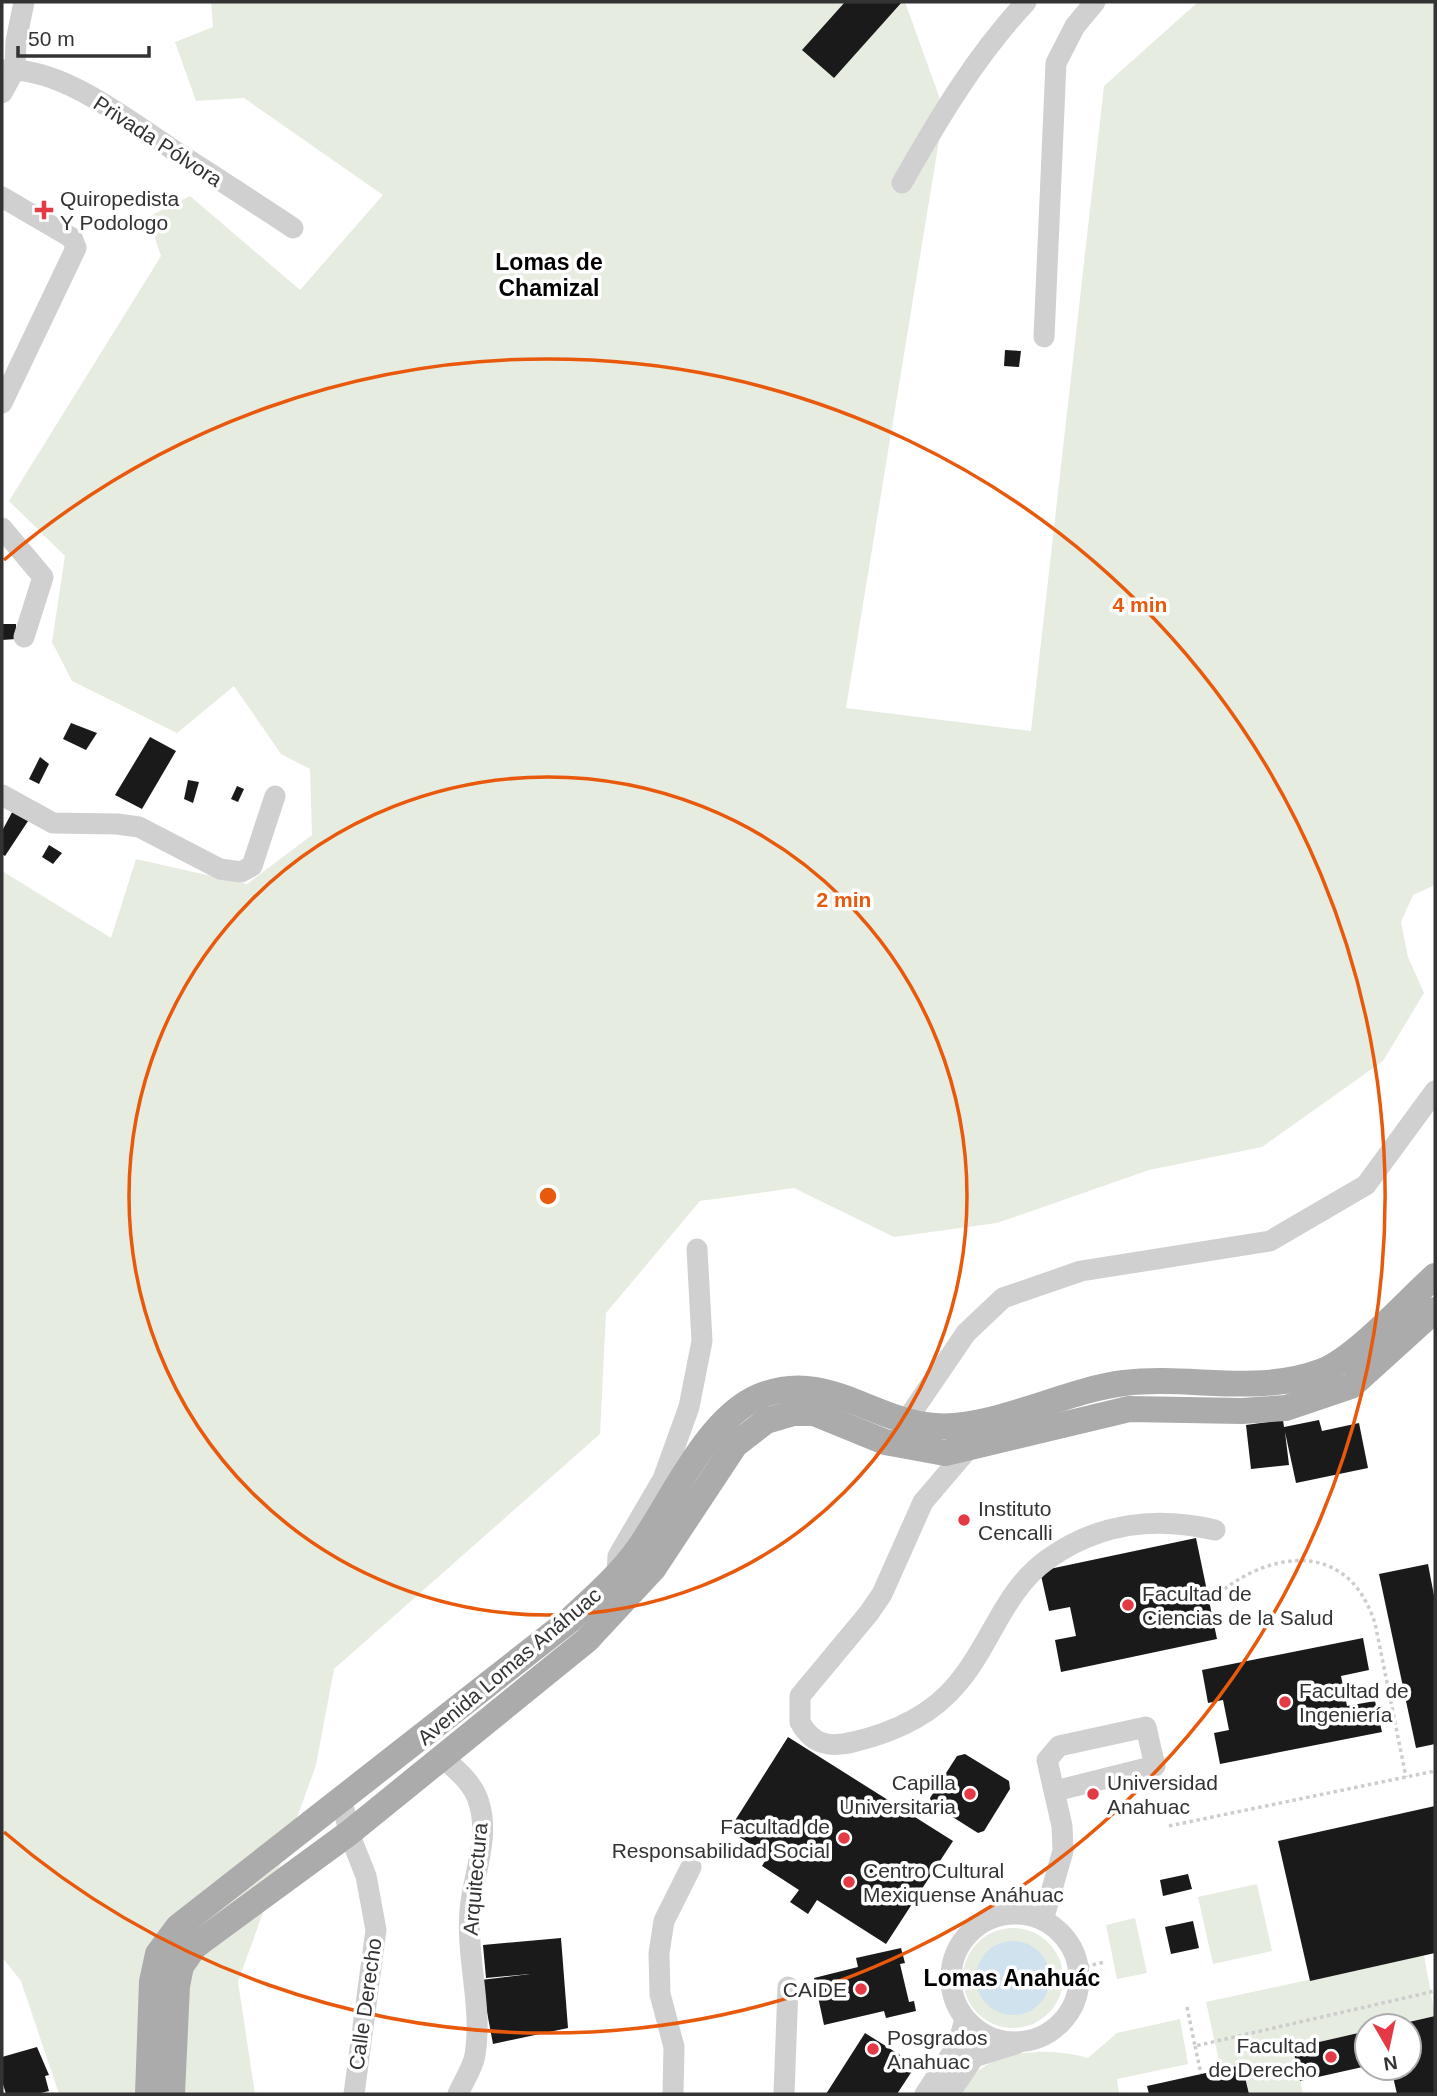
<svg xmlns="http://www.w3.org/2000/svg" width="1437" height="2096" font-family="Arial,sans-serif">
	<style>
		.green { fill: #e6ecdf }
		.water { fill: #cfe2ee }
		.building { fill: #1a1a1a }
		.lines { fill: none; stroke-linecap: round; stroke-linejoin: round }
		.path { stroke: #cdcdcd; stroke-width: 3.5; stroke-dasharray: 3.5 3.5; stroke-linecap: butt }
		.minor { stroke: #d0d0d0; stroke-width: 21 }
		.major { stroke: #ababab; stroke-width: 26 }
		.ring { fill: none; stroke: #e8590c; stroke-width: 3.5 }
		.poi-dot { fill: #e63946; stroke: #fff; stroke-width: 2.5 }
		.labels { text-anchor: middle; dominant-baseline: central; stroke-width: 7; stroke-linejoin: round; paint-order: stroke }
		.street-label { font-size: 21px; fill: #333; stroke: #fff }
		.poi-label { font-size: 21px; fill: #333; stroke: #fff; text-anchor: start }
		.neighbourhood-label { font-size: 23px; font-weight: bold; fill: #000; stroke: #fff }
		.centre { fill: #e8590c; stroke: #fff; stroke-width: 3.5 }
		.ring-label { font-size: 21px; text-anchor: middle; font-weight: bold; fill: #e8590c; stroke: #fff; stroke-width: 7; stroke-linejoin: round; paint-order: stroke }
	</style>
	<rect width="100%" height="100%" fill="#fff"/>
	<g class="green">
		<polygon points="211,2 905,2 944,110 846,708 1031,731 1104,86 1198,2 1435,2 1435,885 1413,895 1401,922 1408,957 1424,993 1383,1061 1262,1147 1149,1170 997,1223 894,1237 794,1188 700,1201 606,1313 600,1434 334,1669 316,1765 238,1982 255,2094 59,2094 21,1981 2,1957 2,871 111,938 136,859 247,884 312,835 310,769 281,754 234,686 177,733 72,681 52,642 65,556 9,501 161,256 148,217 190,196 300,290 383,195 244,98 196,101 175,42 213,27"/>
		<polygon points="1257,1884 1272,1951 1213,1964 1198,1897"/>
		<polygon points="1135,1918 1147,1973 1117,1979 1106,1925"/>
		<circle cx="1013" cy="1978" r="50"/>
		<polygon points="1424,1955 1435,2016 1391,2026 1367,2026 1367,2031 1293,2048 1303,2094 1249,2094 1242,2065 1221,2070 1206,2002"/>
		<path d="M1180,2019l8,45 -71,15 2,15h-163c28,-44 86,-49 132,-36l29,-25z"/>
	</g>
	<circle class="water" cx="1013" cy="1978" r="37"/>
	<g class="building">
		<polygon points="845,2 902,2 834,78 802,50"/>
		<polygon points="1005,350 1021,351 1019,367 1004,366"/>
		<polygon points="2,624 16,624 16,639 2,640"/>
		<polygon points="71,723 97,733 86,750 63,739"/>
		<polygon points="150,737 176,751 142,809 115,795"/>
		<polygon points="40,757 49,764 39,784 29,779"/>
		<polygon points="188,780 199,782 193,803 184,799"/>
		<polygon points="237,786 244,789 238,802 231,799"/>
		<polygon points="17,803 34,812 5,856 2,854 2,831"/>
		<polygon points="49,845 62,853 53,864 42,857"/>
		<polygon points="1283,1420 1284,1427 1319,1420 1322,1431 1359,1423 1368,1468 1296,1483 1285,1432 1289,1465 1251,1469 1246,1425"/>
		<polygon points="1196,1538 1217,1639 1061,1672 1055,1640 1076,1636 1070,1607 1049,1611 1040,1571"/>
		<polygon points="1428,1564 1435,1601 1435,1744 1416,1748 1379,1574"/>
		<polygon points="1363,1638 1369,1670 1341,1676 1347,1706 1375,1701 1382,1732 1220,1764 1214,1733 1229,1730 1223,1700 1208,1703 1202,1670"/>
		<polygon points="788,1737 953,1841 886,1944 817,1900 808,1914 790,1902 799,1890 762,1866 768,1856 729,1830"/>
		<polygon points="965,1754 1009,1781 1010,1789 984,1831 978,1833 932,1804 930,1798 957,1756"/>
		<polygon points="1435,1806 1435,1953 1310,1981 1278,1841"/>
		<polygon points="1188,1874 1192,1889 1163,1896 1160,1880"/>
		<polygon points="1193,1921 1199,1948 1171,1954 1165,1927"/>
		<polygon points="561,1938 568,2028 493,2044 481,1980 530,1974 486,1978 483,1945"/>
		<polygon points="901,1948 905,1963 900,1964 909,2002 914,2001 916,2011 886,2018 884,2011 824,2025 814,1978 858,1967 856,1958"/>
		<polygon points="1435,2016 1435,2094 1397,2094 1391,2068 1409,2068 1409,2026 1396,2025"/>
		<polygon points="1367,2031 1367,2066 1300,2081 1293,2048"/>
		<polygon points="865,2033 916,2065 897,2094 826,2094"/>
		<polygon points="37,2047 49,2075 45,2076 49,2091 37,2094 6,2094 2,2081 2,2057"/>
		<polygon points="1242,2065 1249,2094 1149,2094 1147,2086"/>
	</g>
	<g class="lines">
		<g class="path">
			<path d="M1209,1603c29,-31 88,-58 129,-32 20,12 30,32 37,52l31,154"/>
			<polyline points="1169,1826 1435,1771"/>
			<polyline points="1079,1968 1105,1962"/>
			<polyline points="1187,2007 1195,2046 1435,1991"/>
			<polyline points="1195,2046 1201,2074"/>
		</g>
		<g class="minor">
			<path d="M2,70c58,-5 127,51 173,81 40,26 79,51 118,77"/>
			<polyline points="2,93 15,69 16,41 24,2"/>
			<path d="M902,183c37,-65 73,-126 124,-181"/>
			<polyline points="2,197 72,238 76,248 2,403"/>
			<polyline points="1044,337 1056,63 1075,26 1095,2"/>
			<polyline points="2,528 43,577 24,637"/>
			<polyline points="2,795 53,823 117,824 139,827 220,869 241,872 252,866 275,796"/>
			<polyline points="903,1435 906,1421 966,1333 1003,1298 1081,1271 1270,1241 1366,1185 1435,1091"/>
			<path d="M967,1443l2,5 -46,54 -41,92 -13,19 -69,83v26c12,23 30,26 53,20 39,-9 79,-27 105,-59 34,-40 45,-92 90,-124 50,-36 108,-43 167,-29"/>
			<polyline points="617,1573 618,1556 663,1479 689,1407 702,1341 697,1249"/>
			<path d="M443,1758c14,12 31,26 36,45 11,35 -6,72 -9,107 -4,49 13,97 5,145 -2,13 -12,27 -17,39"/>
			<polyline points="342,1800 349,1833 366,1876 376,1930 354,2094"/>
			<circle cx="1015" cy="1978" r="64"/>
			<polyline points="1043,1920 1063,1851 1062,1826 1047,1760 1059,1746 1146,1727 1155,1766 1055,1791"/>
			<polyline points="673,2094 674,2047 660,1994 659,1953 664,1921 691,1867"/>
			<polyline points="784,2094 788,1987"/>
			<polyline points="925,2094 958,2044 965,2019"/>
			<polyline points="949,2094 974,2057 1016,2044"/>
		</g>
		<g class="major">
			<path d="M148,2094l4,-112 6,-28 20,-27 392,-307c24,-23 50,-45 69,-72 33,-47 67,-128 119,-151 66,-29 112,24 177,29 55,5 130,-36 189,-43 67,-8 134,13 199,-12 34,-14 83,-69 112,-95"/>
			<polyline points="172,2094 177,1986 181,1966 195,1946 349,1833 587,1640 653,1569 735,1445 766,1421 793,1413 814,1413 885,1442 945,1453 1129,1409 1242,1411 1286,1408 1351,1386 1435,1310"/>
		</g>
	</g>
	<g class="ring">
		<circle cx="548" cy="1196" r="419"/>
		<path d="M4 560A837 837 0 1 1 4 1832"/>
	</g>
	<g class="poi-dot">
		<path d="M40.5 199.5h7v7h7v7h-7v7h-7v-7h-7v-7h7z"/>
		<circle cx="964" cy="1520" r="7"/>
		<circle cx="1128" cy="1605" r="7"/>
		<circle cx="1285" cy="1702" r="7"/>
		<circle cx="970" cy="1794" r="7"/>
		<circle cx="1093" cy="1794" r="7"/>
		<circle cx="844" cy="1838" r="7"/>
		<circle cx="849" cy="1882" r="7"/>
		<circle cx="861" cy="1989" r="7"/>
		<circle cx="873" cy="2049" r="7"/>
		<circle cx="1331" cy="2057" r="7"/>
	</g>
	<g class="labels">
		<g class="street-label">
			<text transform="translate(158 141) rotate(33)">Privada Pólvora</text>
			<text transform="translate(509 1666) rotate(-40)">Avenida Lomas Anáhuac</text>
			<text transform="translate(475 1879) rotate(-85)">Arquitectura</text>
			<text transform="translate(365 2004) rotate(-82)">Calle Derecho</text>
		</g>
		<g class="poi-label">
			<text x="60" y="198">Quiropedista<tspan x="60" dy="24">Y Podologo</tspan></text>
			<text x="978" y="1508">Instituto<tspan x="978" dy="24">Cencalli</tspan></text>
			<text x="1142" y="1593">Facultad de<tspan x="1142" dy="24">Ciencias de la Salud</tspan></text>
			<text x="1299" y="1690">Facultad de<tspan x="1299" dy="24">Ingeniería</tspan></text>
			<text x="956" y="1782" text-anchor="end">Capilla<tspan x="956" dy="24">Universitaria</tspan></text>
			<text x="1107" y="1782">Universidad<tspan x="1107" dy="24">Anahuac</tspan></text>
			<text x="830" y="1826" text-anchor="end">Facultad de<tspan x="830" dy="24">Responsabilidad Social</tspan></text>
			<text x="863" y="1870">Centro Cultural<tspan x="863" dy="24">Mexiquense Anáhuac</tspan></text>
			<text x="847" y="1989" text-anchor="end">CAIDE</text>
			<text x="887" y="2037">Posgrados<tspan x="887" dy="24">Anahuac</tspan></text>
			<text x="1317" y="2045" text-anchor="end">Facultad<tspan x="1317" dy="24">de Derecho</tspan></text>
		</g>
		<g class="neighbourhood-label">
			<text x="549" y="262">Lomas de<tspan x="549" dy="26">Chamizal</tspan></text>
			<text x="1012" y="1978">Lomas Anahuác</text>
		</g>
	</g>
	<circle cx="548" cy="1196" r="10" class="centre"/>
	<g class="ring-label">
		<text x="1140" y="612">4 min</text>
		<text x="844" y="907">2 min</text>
	</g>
	<rect width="1437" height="2096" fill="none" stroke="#333333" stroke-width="7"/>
	<g transform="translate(1388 2047) rotate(171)"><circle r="33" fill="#ffffff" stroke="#adadad" stroke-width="2"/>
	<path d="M0-5L12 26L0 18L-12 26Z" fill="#e63946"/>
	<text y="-10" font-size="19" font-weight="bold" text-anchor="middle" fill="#333333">N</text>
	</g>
	<path d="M18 46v10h131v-10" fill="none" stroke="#333333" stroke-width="3.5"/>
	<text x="28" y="46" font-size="21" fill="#333333" stroke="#ffffff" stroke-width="5" paint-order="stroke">50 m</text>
</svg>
